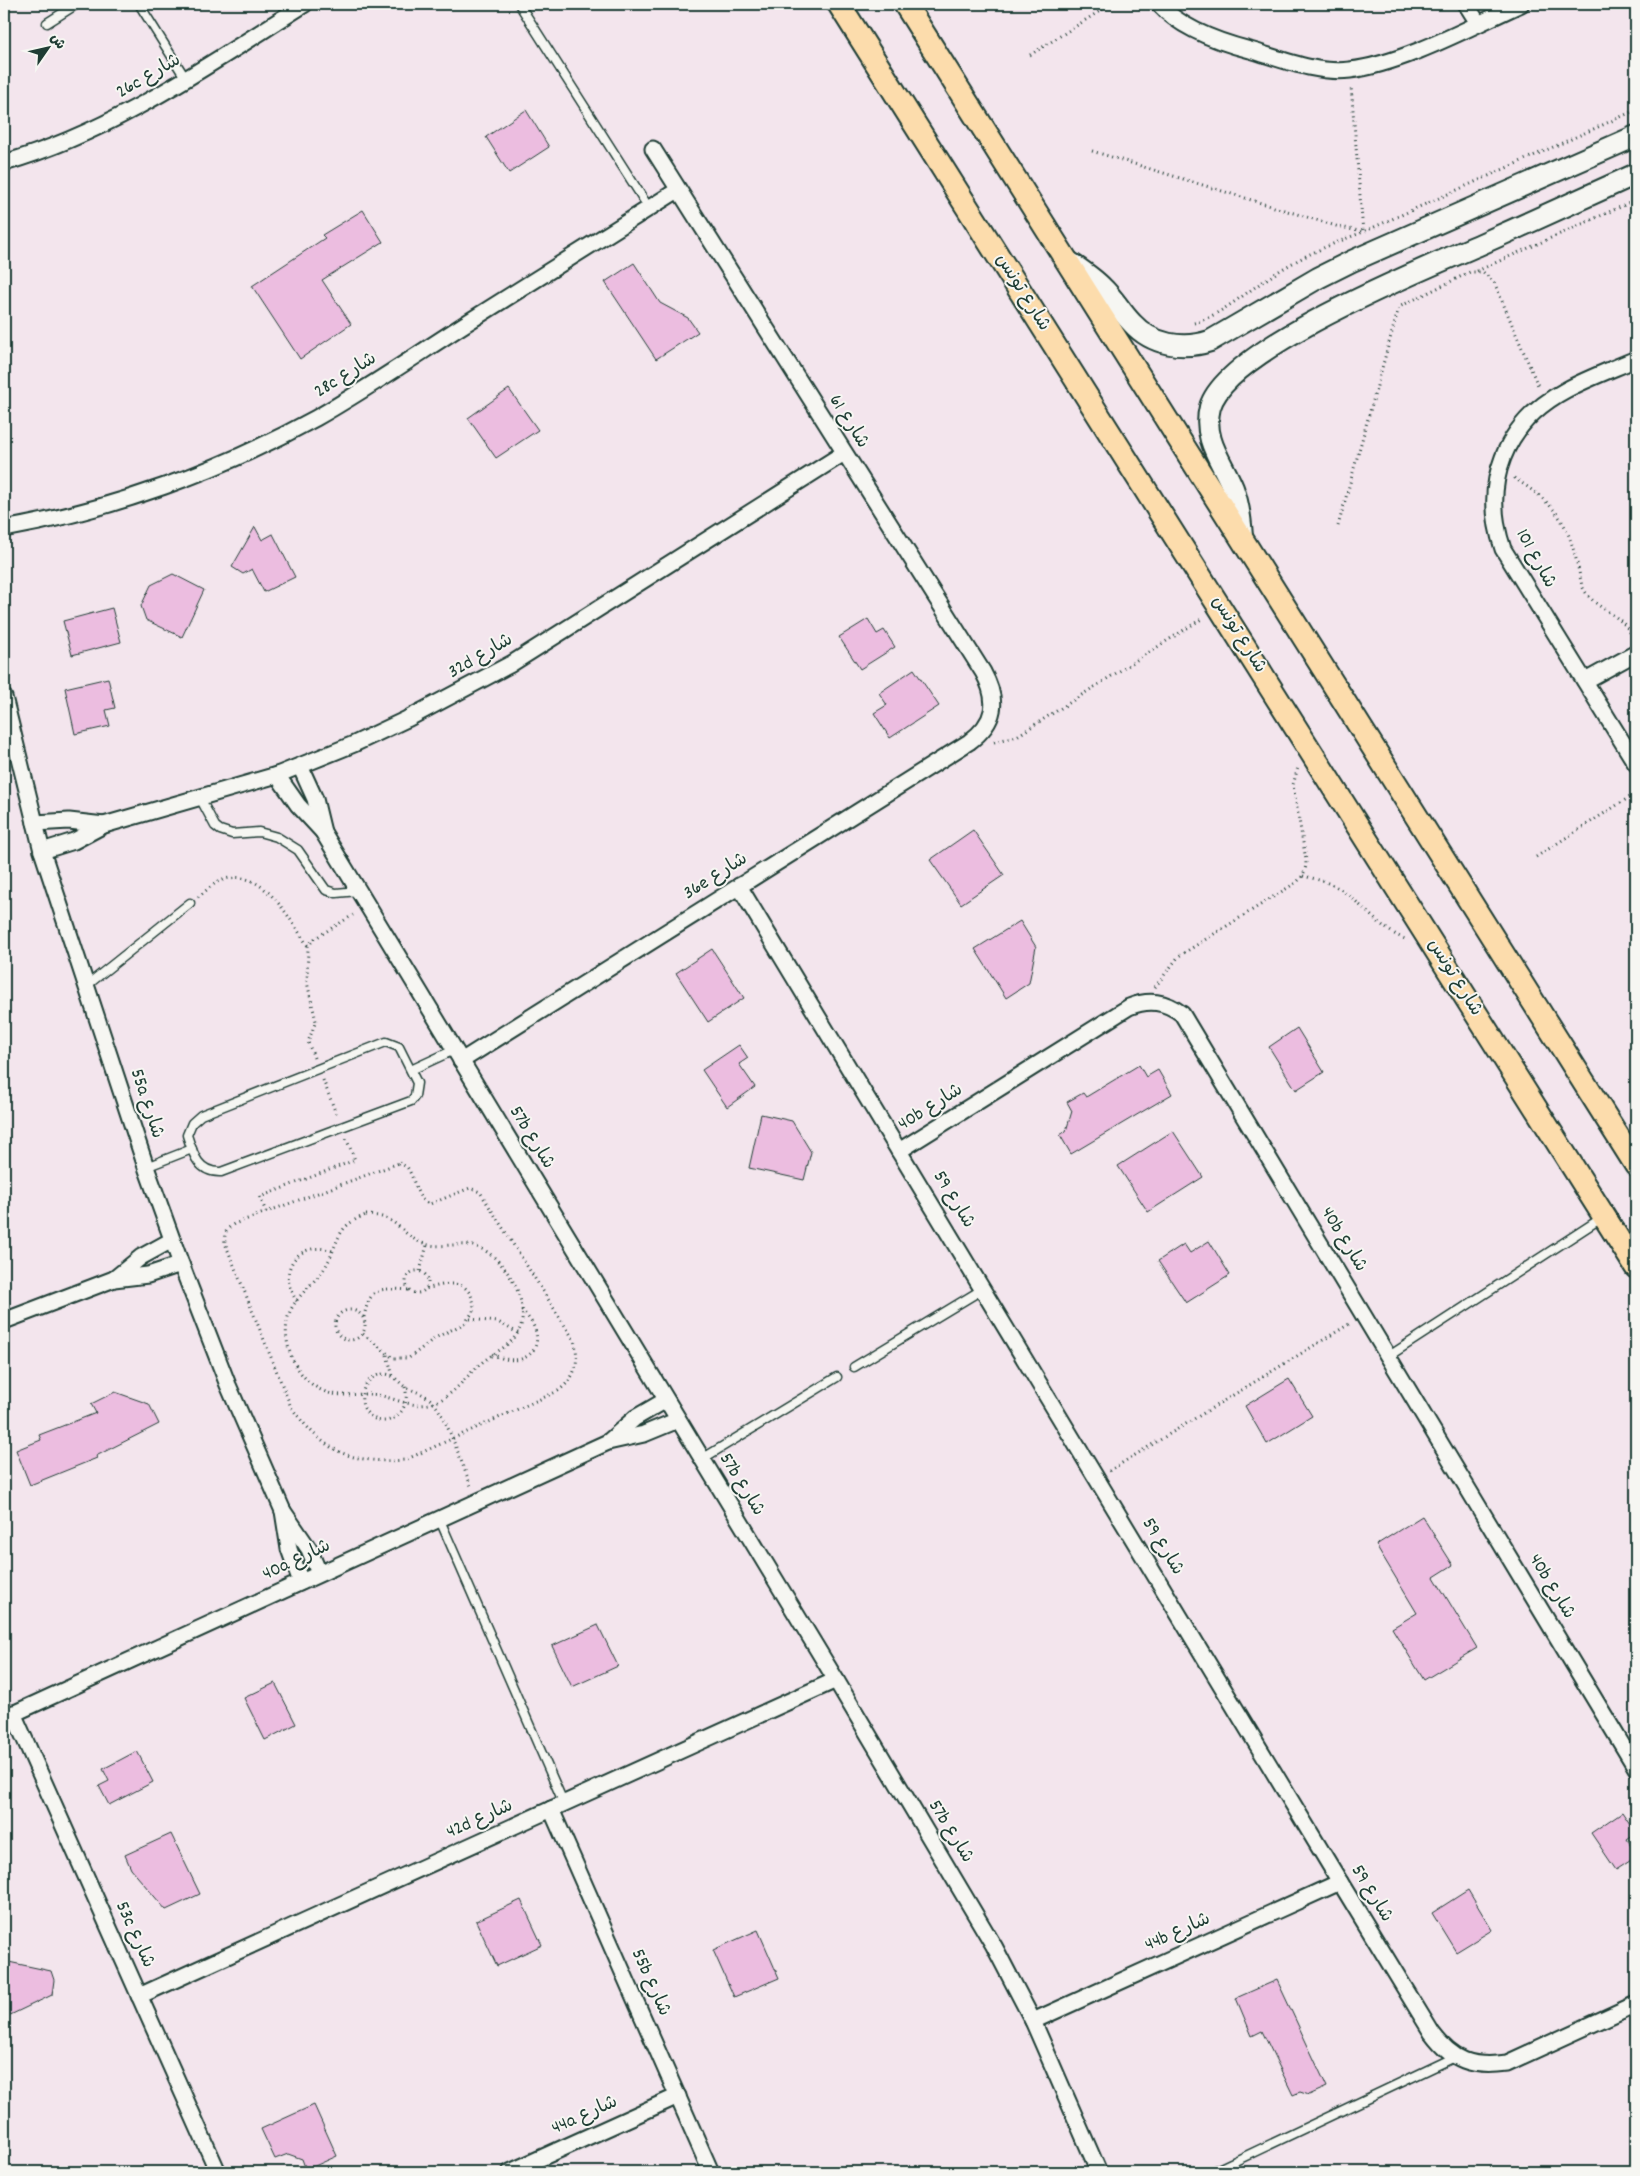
<svg xmlns="http://www.w3.org/2000/svg" width="1640" height="2176" font-family="Dekko,'Playpen Sans Arabic',sans-serif">
	<style>
		.building { fill: #ecbde0; stroke: #1f3d34 }
		.lines { fill: none; stroke-linecap: round; stroke-linejoin: round }
		.lane-casing { stroke: #1f3d34; stroke-width: 11 }
		.street-casing { stroke: #1f3d34; stroke-width: 19 }
		.secondary-casing { stroke: #1f3d34; stroke-width: 24 }
		.primary-casing { stroke: #1f3d34; stroke-width: 26 }
		.path { stroke: #1f3d34; stroke-width: 3; stroke-dasharray: 1 4; stroke-linecap: butt }
		.lane { stroke: #f6f6f2; stroke-width: 8 }
		.street { stroke: #f6f6f2; stroke-width: 15 }
		.secondary { stroke: #f6f6f2; stroke-width: 20 }
		.primary { stroke: #fcdcac; stroke-width: 22 }
		.labels { text-anchor: middle; dominant-baseline: central; stroke-width: 4; stroke-linejoin: round; paint-order: stroke }
		.street-label { font-size: 19px; fill: #1f3d34; stroke: #f6f6f2 }
	</style>
	<rect width="100%" height="100%" fill="#f3e5ed"/>
	<filter id="ink" filterUnits="userSpaceOnUse"><feTurbulence type="fractalNoise" baseFrequency=".02" numOctaves="2"/><feDisplacementMap in="SourceGraphic" scale="10" xChannelSelector="R" yChannelSelector="G"/><feConvolveMatrix kernelMatrix="1 2 1 2 8 2 1 2 1" color-interpolation-filters="sRGB"/></filter>
	<g filter="url(#ink)">
		<g class="building">
			<polygon points="526,110 549,147 509,173 486,137"/>
			<polygon points="363,210 383,242 322,280 351,324 300,359 252,286 325,238 322,235"/>
			<polygon points="634,263 660,303 688,318 698,332 656,359 605,282"/>
			<polygon points="509,389 538,430 496,458 468,418"/>
			<polygon points="255,527 262,540 273,534 295,577 264,592 252,569 243,574 232,567"/>
			<polygon points="173,574 204,590 182,637 146,620 141,606 151,585"/>
			<polygon points="112,608 121,642 72,655 63,621"/>
			<polygon points="868,619 877,634 884,630 895,647 860,669 839,637"/>
			<polygon points="914,669 939,706 890,738 874,713 887,705 879,693"/>
			<polygon points="108,678 115,708 106,710 110,726 75,734 65,688"/>
			<polygon points="973,830 1004,875 961,904 930,860"/>
			<polygon points="1020,921 1036,947 1029,983 1006,998 975,949"/>
			<polygon points="712,949 744,998 708,1022 676,973"/>
			<polygon points="1297,1028 1324,1072 1296,1090 1269,1047"/>
			<polygon points="739,1045 748,1058 739,1064 755,1087 727,1107 702,1070"/>
			<polygon points="1139,1065 1146,1077 1158,1070 1172,1094 1071,1154 1060,1135 1066,1131 1072,1111 1067,1102 1083,1093 1086,1097"/>
			<polygon points="761,1114 792,1121 811,1152 804,1180 749,1168"/>
			<polygon points="1173,1131 1203,1177 1148,1212 1118,1166"/>
			<polygon points="1209,1241 1230,1275 1186,1303 1158,1261 1184,1244 1190,1253"/>
			<polygon points="1289,1379 1312,1416 1267,1444 1245,1406"/>
			<polygon points="115,1392 149,1404 159,1424 96,1456 97,1458 30,1485 16,1450 41,1440 39,1435 96,1413 91,1404"/>
			<polygon points="1422,1516 1453,1565 1434,1577 1477,1648 1424,1680 1392,1628 1417,1613 1376,1545"/>
			<polygon points="598,1625 618,1666 572,1687 552,1646"/>
			<polygon points="275,1683 296,1724 265,1740 244,1698"/>
			<polygon points="137,1751 153,1782 109,1805 99,1786 109,1781 103,1769"/>
			<polygon points="1622,1812 1636,1833 1627,1839 1636,1853 1636,1857 1616,1870 1591,1833"/>
			<polygon points="171,1834 200,1894 166,1910 131,1869 125,1855"/>
			<polygon points="1468,1890 1492,1930 1456,1952 1432,1913"/>
			<polygon points="521,1900 542,1945 497,1966 476,1921"/>
			<polygon points="758,1930 779,1978 734,1997 713,1950"/>
			<polygon points="4,1961 51,1971 54,1980 52,1995 4,2018"/>
			<polygon points="1277,1980 1327,2087 1309,2095 1300,2092 1293,2095 1262,2031 1252,2036 1236,1998"/>
			<polygon points="314,2105 337,2156 306,2170 302,2159 288,2154 275,2159 261,2129"/>
		</g>
		<g class="lines">
			<g class="lane-casing">
				<g id="lane">
					<polyline points="139,4 186,79"/>
					<polyline points="519,4 649,208"/>
					<polyline points="47,23 77,4"/>
					<polyline points="200,798 215,826 220,830 232,834 259,832 277,837 298,850 326,890 336,893 358,891"/>
					<polyline points="86,986 190,903"/>
					<path d="M386,1042l13,5 18,36 -2,13 -4,5 -190,71c-23,1 -28,-18 -34,-37l5,-12 9,-8z"/>
					<polyline points="411,1070 454,1050"/>
					<polyline points="146,1167 192,1149"/>
					<polyline points="1389,1356 1603,1217"/>
					<polyline points="854,1367 983,1289"/>
					<polyline points="702,1459 837,1377"/>
					<polyline points="439,1518 564,1804"/>
					<polyline points="1212,2172 1455,2057"/>
				</g>
			</g>
			<g class="street-casing">
				<g id="street">
					<path d="M1159,4c22,25 60,38 91,46 31,9 67,24 100,20 53,-6 122,-44 171,-66"/>
					<polyline points="1466,4 1478,23"/>
					<path d="M4,163c111,-32 204,-98 301,-159"/>
					<path d="M1636,359c-23,10 -48,19 -70,31 -62,33 -85,94 -63,159l133,215"/>
					<path d="M4,529c107,-19 216,-58 312,-111 51,-29 99,-62 149,-94 71,-44 142,-89 213,-134"/>
					<polyline points="1585,681 1636,653"/>
					<polyline points="4,697 42,851 146,1167 181,1264 228,1385 283,1511 309,1549 319,1573"/>
					<polyline points="300,766 315,799 323,832"/>
					<polyline points="277,775 298,805 323,832 836,1680 994,1946 1033,2021 1099,2172"/>
					<polyline points="35,823 69,821 104,825"/>
					<polyline points="42,851 74,841 104,825 277,775 354,744 407,719 511,664 844,453"/>
					<path d="M739,886l601,996 92,151c21,28 40,35 75,30l129,-59"/>
					<path d="M461,1061l508,-319c27,-20 30,-41 14,-70l-330,-523"/>
					<path d="M899,1151l230,-144c20,-8 36,-6 53,7l454,754"/>
					<polyline points="114,1279 141,1257 172,1240"/>
					<polyline points="4,1321 114,1279 148,1275 181,1264"/>
					<polyline points="608,1442 635,1418 666,1400"/>
					<polyline points="283,1511 289,1549 301,1582"/>
					<polyline points="13,1713 218,2172"/>
					<polyline points="4,1718 608,1442 644,1434 678,1420"/>
					<polyline points="551,1809 711,2172"/>
					<polyline points="139,1996 836,1680"/>
					<polyline points="1033,2021 1340,1882"/>
					<polyline points="510,2172 678,2096"/>
				</g>
			</g>
			<g class="secondary-casing">
				<g id="secondary">
					<path d="M1068,261c12,8 24,16 34,26 12,11 19,25 30,36 20,22 51,27 78,18l108,-63 34,-17 284,-125"/>
					<path d="M1242,537c-1,-17 -3,-33 -9,-49 -11,-27 -31,-49 -23,-81 17,-59 214,-138 271,-163 52,-23 104,-47 155,-70"/>
				</g>
			</g>
			<g class="primary-casing">
				<g id="primary">
					<polyline points="839,4 1636,1267"/>
					<polyline points="905,4 1636,1165"/>
				</g>
			</g>
			<g class="path">
				<polyline points="1030,55 1111,4"/>
				<polyline points="1092,151 1336,226 1363,232 1351,86"/>
				<polyline points="1477,271 1636,200"/>
				<path d="M1194,323c26,-7 56,-34 79,-48 28,-19 59,-31 90,-43l273,-122"/>
				<path d="M1514,478c51,32 56,51 68,108 13,26 38,24 51,52"/>
				<polyline points="1338,526 1399,307 1470,272 1483,272 1494,282 1539,388"/>
				<polyline points="994,742 1017,736 1203,618"/>
				<polyline points="1536,857 1636,793"/>
				<path d="M1303,876c13,3 26,6 37,13 23,15 39,40 65,50"/>
				<path d="M198,897c7,-5 14,-13 22,-16 42,-18 69,38 88,65"/>
				<path d="M1155,987l24,-31 118,-74c7,-7 9,-12 9,-22l-13,-75 5,-18"/>
				<polyline points="314,1058 308,1042 316,1021 307,982 308,946 314,939 353,915"/>
				<polyline points="323,1080 337,1116"/>
				<path d="M399,1163l8,4c8,11 9,34 23,37l40,-16 10,4 94,148c6,21 2,38 -16,51l-153,69c-55,4 -81,-8 -114,-53l-66,-164c-1,-10 1,-14 9,-19z"/>
				<polyline points="266,1212 260,1197 355,1160 346,1138"/>
				<path d="M366,1215c34,0 32,20 59,29 16,5 35,-3 52,3 28,9 58,60 40,87 -8,13 -26,20 -38,31 -15,13 -25,31 -46,38 -19,6 -36,-4 -55,-8 -15,-3 -30,2 -45,-1 -32,-6 -53,-46 -45,-77 6,-20 25,-32 36,-48 16,-25 9,-42 42,-54z"/>
				<circle cx="417" cy="1282" r="11"/>
				<polyline points="420,1271 427,1245"/>
				<path d="M297,1301c-22,-30 1,-62 36,-50"/>
				<circle cx="350" cy="1325" r="15"/>
				<path d="M364,1317c6,-31 16,-29 45,-27"/>
				<polyline points="470,1319 498,1322 518,1333"/>
				<path d="M363,1334l30,24h16l26,-20 30,-15 8,-11 1,-8c-7,-28 -27,-20 -49,-15"/>
				<path d="M492,1354c38,20 62,-15 29,-44"/>
				<polyline points="387,1355 393,1376"/>
				<path d="M405,1387c8,28 -24,47 -40,23 -9,-15 2,-36 20,-36 11,1 14,10 22,14 10,4 18,6 26,14 13,14 30,65 38,84"/>
				<polyline points="1109,1471 1351,1323"/>
			</g>
			<use href="#lane" class="lane"/>
			<use href="#street" class="street"/>
			<use href="#secondary" class="secondary"/>
			<use href="#primary" class="primary"/>
		</g>
	</g>
	<g class="labels">
		<g class="street-label">
			<text transform="translate(149 77) rotate(-30)">26c شارع</text>
			<text transform="translate(1022 293) rotate(58)">شارع تونس</text>
			<text transform="translate(346 376) rotate(-32)">28c شارع</text>
			<text transform="translate(848 422) rotate(58)">شارع 61</text>
			<text transform="translate(1535 559) rotate(61)">شارع 101</text>
			<text transform="translate(1238 635) rotate(58)">شارع تونس</text>
			<text transform="translate(481 657) rotate(-30)">32d شارع</text>
			<text transform="translate(716 877) rotate(-32)">36e شارع</text>
			<text transform="translate(1454 978) rotate(58)">شارع تونس</text>
			<text transform="translate(146 1104) rotate(72)">55a شارع</text>
			<text transform="translate(931 1108) rotate(-32)">40b شارع</text>
			<text transform="translate(531 1138) rotate(59)">57b شارع</text>
			<text transform="translate(953 1200) rotate(59)">شارع 59</text>
			<text transform="translate(1343 1240) rotate(59)">40b شارع</text>
			<text transform="translate(741 1485) rotate(59)">57b شارع</text>
			<text transform="translate(1162 1547) rotate(59)">شارع 59</text>
			<text transform="translate(297 1561) rotate(-25)">40a شارع</text>
			<text transform="translate(1551 1587) rotate(59)">40b شارع</text>
			<text transform="translate(480 1820) rotate(-24)">42d شارع</text>
			<text transform="translate(950 1832) rotate(59)">57b شارع</text>
			<text transform="translate(1371 1894) rotate(59)">شارع 59</text>
			<text transform="translate(1178 1933) rotate(-24)">44b شارع</text>
			<text transform="translate(134 1935) rotate(66)">53c شارع</text>
			<text transform="translate(650 1983) rotate(66)">55b شارع</text>
			<text transform="translate(585 2116) rotate(-24)">44a شارع</text>
		</g>
	</g>
	<rect width="1640" height="2176" fill="none" stroke="#f6f6f2" stroke-width="20"/>
	<rect x="10" y="10" width="1620" height="2156" fill="none" stroke="#1f3d34" stroke-width="2" filter="url(#ink)"/>
	<g transform="translate(48 48) rotate(56)" stroke="#f6f6f2" stroke-width="4" paint-order="stroke">
	<path d="M0-4L9 19L0 12L-9 19Z" fill="#1f3d34"/>
	<text y="-8" font-size="14" font-weight="bold" text-anchor="middle" fill="#1f3d34">ش</text>
	</g>
</svg>
